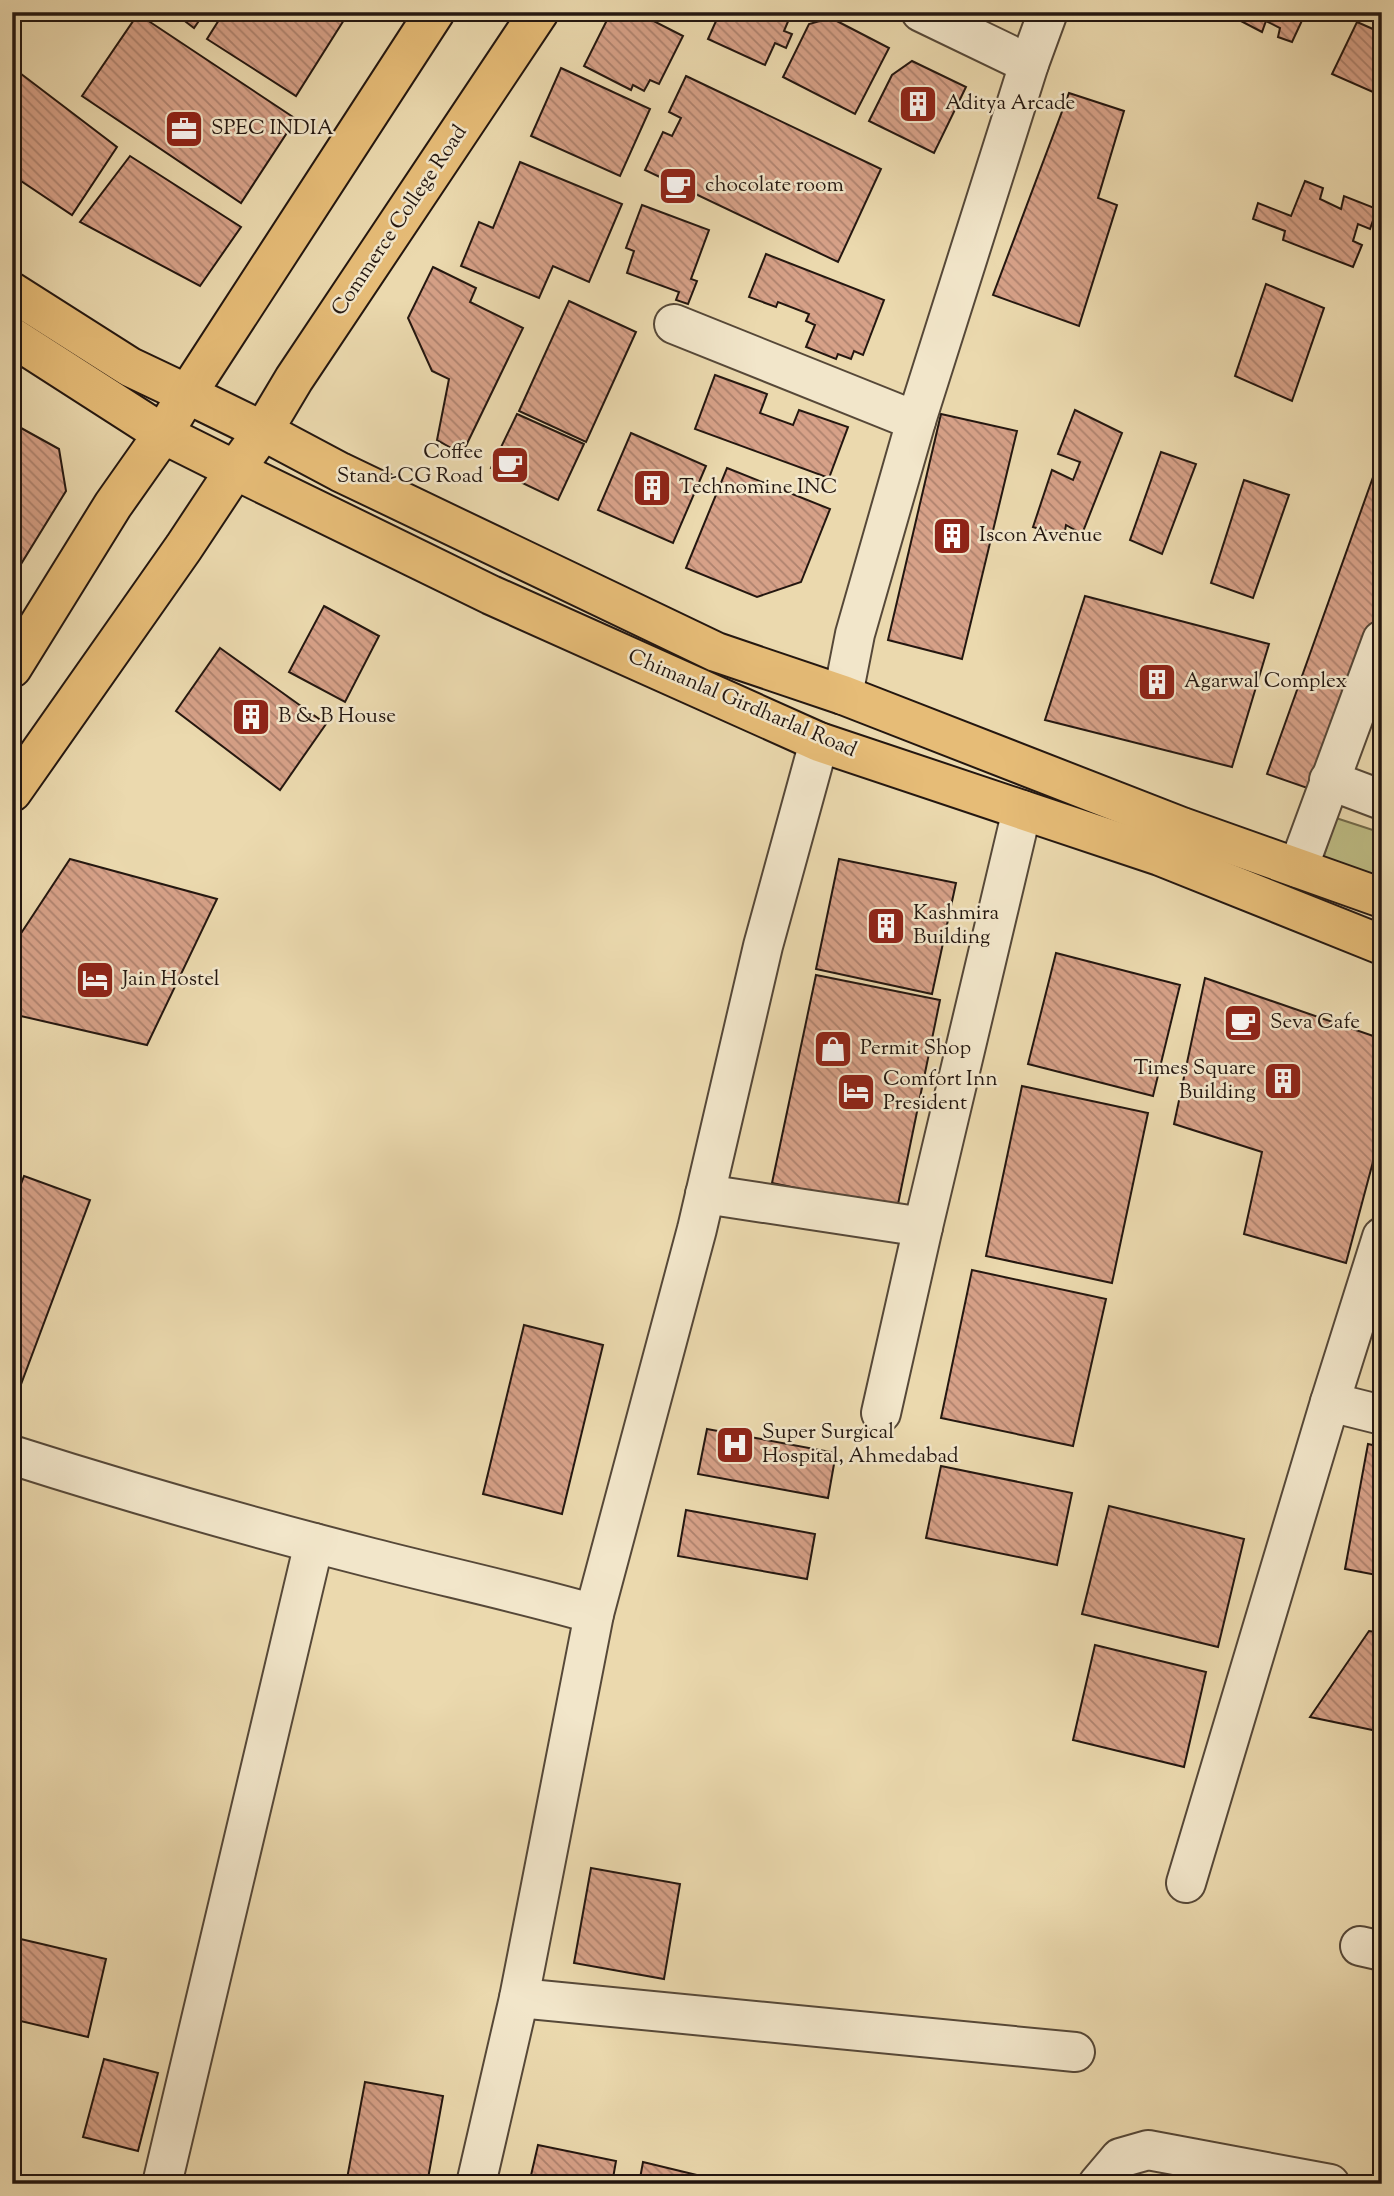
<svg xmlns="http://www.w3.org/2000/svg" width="1394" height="2196" font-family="'Sorts Mill Goudy',serif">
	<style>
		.green { fill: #bebd85; stroke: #716a4a; stroke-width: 2 }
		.building { fill: url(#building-back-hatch); stroke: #241710; stroke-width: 2 }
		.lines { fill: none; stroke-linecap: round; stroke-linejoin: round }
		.minor-casing { stroke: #564838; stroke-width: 42 }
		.major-casing { stroke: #241710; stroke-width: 42 }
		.minor { stroke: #f2e6ca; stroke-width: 38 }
		.major { stroke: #e6bc77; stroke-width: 38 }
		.labels { text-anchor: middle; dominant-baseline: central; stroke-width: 5; stroke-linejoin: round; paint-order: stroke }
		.poi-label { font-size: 21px; fill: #241710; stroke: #f2e6ca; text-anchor: start }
		.street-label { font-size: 21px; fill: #241710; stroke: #f2e6ca }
	</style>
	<defs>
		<pattern id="building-back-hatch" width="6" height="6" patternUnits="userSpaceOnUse" patternTransform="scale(1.75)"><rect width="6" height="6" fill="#d7a188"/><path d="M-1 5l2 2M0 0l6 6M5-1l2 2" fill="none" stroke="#ae826e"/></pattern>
	</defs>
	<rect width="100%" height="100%" fill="#ebd9ae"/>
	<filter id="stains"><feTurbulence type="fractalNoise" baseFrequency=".00286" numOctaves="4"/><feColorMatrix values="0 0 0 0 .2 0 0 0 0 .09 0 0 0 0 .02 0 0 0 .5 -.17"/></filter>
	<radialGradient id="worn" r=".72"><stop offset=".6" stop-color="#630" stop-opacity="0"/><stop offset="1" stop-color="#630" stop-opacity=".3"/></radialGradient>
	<polygon class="green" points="1336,818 1382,833 1382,880 1323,859"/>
	<g class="building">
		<polygon points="173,12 205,12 194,28"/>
		<polygon points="224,12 349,12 296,96 207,39"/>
		<polygon points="611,12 636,12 683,36 659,84 650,80 644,91 633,85 631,90 584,66"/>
		<polygon points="720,12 792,12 784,31 792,34 786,48 775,43 765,65 708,39"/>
		<polygon points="1237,12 1306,12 1292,42 1278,37 1280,28 1266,21 1262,32 1235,18"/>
		<polygon points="138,14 296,119 241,203 82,96"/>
		<polygon points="831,18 889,48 855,114 783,77 809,24"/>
		<polygon points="1357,22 1382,33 1382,96 1332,74"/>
		<polygon points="912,61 966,87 934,153 869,121 892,75"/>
		<polygon points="12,67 117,147 72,215 12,175"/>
		<polygon points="561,68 650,109 620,176 531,136"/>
		<polygon points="686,76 881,169 838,262 645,170 663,132 672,136 681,118 669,112"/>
		<polygon points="1069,93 1124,111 1098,198 1117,205 1079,326 993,295"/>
		<polygon points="130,156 241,227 200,286 80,222"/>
		<polygon points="520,162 622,204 589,282 553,266 539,298 461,266 479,222 493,228"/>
		<polygon points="1305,181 1323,188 1320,199 1341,209 1344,196 1377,209 1370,229 1358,224 1353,241 1362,245 1353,267 1283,240 1285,231 1253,219 1258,203 1291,216"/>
		<polygon points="642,205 709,230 691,279 697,281 688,304 676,300 679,292 627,273 634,251 626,248"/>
		<polygon points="766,254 884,300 863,355 854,351 851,359 838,354 836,359 806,347 815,325 806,321 809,314 778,302 776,307 749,297"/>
		<polygon points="433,267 476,288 470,302 523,328 462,454 437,440 449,379 432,371 408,318"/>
		<polygon points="1266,284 1324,308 1292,401 1235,376"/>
		<polygon points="569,301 636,332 586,442 519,411"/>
		<polygon points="715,375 767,394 760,413 793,425 799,410 848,427 829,478 695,429"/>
		<polygon points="1075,410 1122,433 1082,534 1066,525 1064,536 1033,527 1052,470 1073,480 1080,462 1058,454"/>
		<polygon points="517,414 584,444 558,500 491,468"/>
		<polygon points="941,414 1017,431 962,659 888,640"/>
		<polygon points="12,423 59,449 66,491 21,564 12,558"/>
		<polygon points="631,433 706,466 673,543 598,510"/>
		<polygon points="1161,452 1196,464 1162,554 1130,540"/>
		<polygon points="1382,452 1382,608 1316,791 1267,774"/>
		<polygon points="727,468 830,509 801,582 757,597 686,568"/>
		<polygon points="1244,480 1289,495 1253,598 1211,583"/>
		<polygon points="1085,596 1269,644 1232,767 1045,720"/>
		<polygon points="324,606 379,636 345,702 289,672"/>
		<polygon points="220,648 326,724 280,790 176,711"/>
		<polygon points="70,859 217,899 147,1045 12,1014 12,947"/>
		<polygon points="839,859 956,883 932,994 816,969"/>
		<polygon points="1056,953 1180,985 1153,1096 1028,1064"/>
		<polygon points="816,975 940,1000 897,1209 772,1183"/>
		<polygon points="1205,978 1382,1039 1382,1128 1346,1263 1244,1234 1262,1152 1174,1124"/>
		<polygon points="1022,1086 1148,1113 1112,1283 986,1256"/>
		<polygon points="24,1176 90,1200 14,1403 12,1403 12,1208"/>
		<polygon points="972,1270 1106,1299 1073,1446 941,1418"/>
		<polygon points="524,1325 603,1345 562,1514 483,1494"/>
		<polygon points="707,1429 836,1453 828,1498 698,1474"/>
		<polygon points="1368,1444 1382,1447 1382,1576 1345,1569"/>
		<polygon points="941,1466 1072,1493 1057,1565 926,1538"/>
		<polygon points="1109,1506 1244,1539 1218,1647 1082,1614"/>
		<polygon points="686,1510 815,1534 807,1579 678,1556"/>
		<polygon points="1369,1631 1382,1633 1382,1732 1310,1717"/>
		<polygon points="1095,1645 1206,1672 1184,1767 1073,1740"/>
		<polygon points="591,1868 680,1884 664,1979 574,1963"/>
		<polygon points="12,1937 106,1959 88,2037 12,2019"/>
		<polygon points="104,2059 158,2073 138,2151 83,2137"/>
		<polygon points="365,2082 443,2096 427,2184 346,2184"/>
		<polygon points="538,2145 616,2161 612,2184 529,2184"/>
		<polygon points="643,2162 734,2184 639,2184"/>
	</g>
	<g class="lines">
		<g class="minor-casing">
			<g id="minor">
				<polyline points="921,12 1029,64"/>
				<polyline points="674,324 916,421"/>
				<polyline points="843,695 855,634 916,421 1029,64 1048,12"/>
				<polyline points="1329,780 1382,800"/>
				<polyline points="1298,868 1382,640"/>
				<polyline points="705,1194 923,1227 1022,810"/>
				<polyline points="1330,1402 1382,1415"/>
				<polyline points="881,1413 923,1227"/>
				<path d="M12,1455c119,38 239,72 360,103 74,19 149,35 222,56"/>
				<polyline points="1186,1883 1330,1402 1382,1237"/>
				<polyline points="1360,1946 1382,1951"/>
				<polyline points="519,1998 1075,2052"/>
				<polyline points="162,2184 314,1543"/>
				<polyline points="476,2184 519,1998 594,1614 697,1229 763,946 819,742"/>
				<polyline points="1098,2184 1120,2158 1148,2150 1330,2184"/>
			</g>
		</g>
		<g class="major-casing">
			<g id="major">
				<polyline points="539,12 294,379 263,431 340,472 716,652 843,695 1182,827 1382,898"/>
				<polyline points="12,292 130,367 187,394 435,12"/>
				<polyline points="12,337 163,434 235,470 263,431 187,394 163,434 113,505 12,668"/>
				<polyline points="12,792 184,547 235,470 491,595 819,742 1160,856 1382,945"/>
			</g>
		</g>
		<use href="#minor" class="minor"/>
		<use href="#major" class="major"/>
	</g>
	<defs>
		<g id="building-square" transform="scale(2.0125)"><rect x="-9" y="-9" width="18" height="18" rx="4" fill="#8f2418" stroke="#f2e6ca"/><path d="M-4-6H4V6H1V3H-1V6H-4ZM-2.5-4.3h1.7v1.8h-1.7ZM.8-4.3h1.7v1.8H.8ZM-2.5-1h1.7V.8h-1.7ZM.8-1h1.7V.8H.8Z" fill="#fff"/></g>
		<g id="office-square" transform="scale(2.0125)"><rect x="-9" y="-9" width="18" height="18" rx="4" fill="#8f2418" stroke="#f2e6ca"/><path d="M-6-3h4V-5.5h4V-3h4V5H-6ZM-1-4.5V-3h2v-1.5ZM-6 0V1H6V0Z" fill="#fff"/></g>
		<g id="cafe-square" transform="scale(2.0125)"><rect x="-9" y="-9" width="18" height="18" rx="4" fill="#8f2418" stroke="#f2e6ca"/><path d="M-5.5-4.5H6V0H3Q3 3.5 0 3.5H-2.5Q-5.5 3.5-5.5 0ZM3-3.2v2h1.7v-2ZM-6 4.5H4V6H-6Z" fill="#fff"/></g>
		<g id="hotel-square" transform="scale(2.0125)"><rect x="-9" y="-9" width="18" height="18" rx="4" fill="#8f2418" stroke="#f2e6ca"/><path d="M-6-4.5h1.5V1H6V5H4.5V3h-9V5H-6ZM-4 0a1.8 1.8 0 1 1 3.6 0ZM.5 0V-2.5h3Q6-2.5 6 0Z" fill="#fff"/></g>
		<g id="shop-square" transform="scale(2.0125)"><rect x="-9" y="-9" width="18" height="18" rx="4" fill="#8f2418" stroke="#f2e6ca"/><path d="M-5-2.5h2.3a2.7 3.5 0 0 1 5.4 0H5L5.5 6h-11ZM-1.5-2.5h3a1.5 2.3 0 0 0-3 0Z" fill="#fff"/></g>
		<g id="hospital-square" transform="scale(2.0125)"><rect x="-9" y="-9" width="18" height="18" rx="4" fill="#8f2418" stroke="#f2e6ca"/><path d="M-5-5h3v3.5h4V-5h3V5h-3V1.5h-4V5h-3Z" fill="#fff"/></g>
	</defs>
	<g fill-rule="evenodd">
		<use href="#building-square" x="918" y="104"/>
		<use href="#office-square" x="184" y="129"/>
		<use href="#cafe-square" x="678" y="186"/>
		<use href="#cafe-square" x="510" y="465"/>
		<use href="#building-square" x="652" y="488"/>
		<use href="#building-square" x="952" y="536"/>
		<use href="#building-square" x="1157" y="682"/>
		<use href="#building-square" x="251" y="717"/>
		<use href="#building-square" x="886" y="926"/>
		<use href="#hotel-square" x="95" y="980"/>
		<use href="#cafe-square" x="1243" y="1023"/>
		<use href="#shop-square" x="833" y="1049"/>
		<use href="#building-square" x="1283" y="1081"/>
		<use href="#hotel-square" x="856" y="1092"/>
		<use href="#hospital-square" x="735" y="1445"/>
	</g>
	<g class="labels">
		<g class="poi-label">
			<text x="945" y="104">Aditya Arcade</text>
			<text x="211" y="129">SPEC INDIA</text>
			<text x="705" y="186">chocolate room</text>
			<text x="483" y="453" text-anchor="end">Coffee<tspan x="483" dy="24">Stand-CG Road</tspan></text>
			<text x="679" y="488">Technomine INC</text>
			<text x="979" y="536">Iscon Avenue</text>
			<text x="1184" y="682">Agarwal Complex</text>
			<text x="278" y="717">B &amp; B House</text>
			<text x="913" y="914">Kashmira<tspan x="913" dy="24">Building</tspan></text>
			<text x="122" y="980">Jain Hostel</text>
			<text x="1270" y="1023">Seva Cafe</text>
			<text x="860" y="1049">Permit Shop</text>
			<text x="1256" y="1069" text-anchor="end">Times Square<tspan x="1256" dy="24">Building</tspan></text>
			<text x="883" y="1080">Comfort Inn<tspan x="883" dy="24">President</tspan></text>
			<text x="762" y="1433">Super Surgical<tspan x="762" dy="24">Hospital, Ahmedabad</tspan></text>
		</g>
		<g class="street-label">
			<text transform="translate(400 221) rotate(-56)">Commerce College Road</text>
			<text transform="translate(742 704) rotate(23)">Chimanlal Girdharlal Road</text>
		</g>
	</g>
	<rect width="1394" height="2196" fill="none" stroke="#ebd9ae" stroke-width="42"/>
	<rect x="14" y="14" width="1366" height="2168" fill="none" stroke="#241710" stroke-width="3.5"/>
	<rect x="21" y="21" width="1352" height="2154" fill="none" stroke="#241710" stroke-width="2"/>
	<rect width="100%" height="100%" filter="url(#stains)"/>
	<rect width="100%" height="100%" fill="url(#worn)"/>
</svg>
